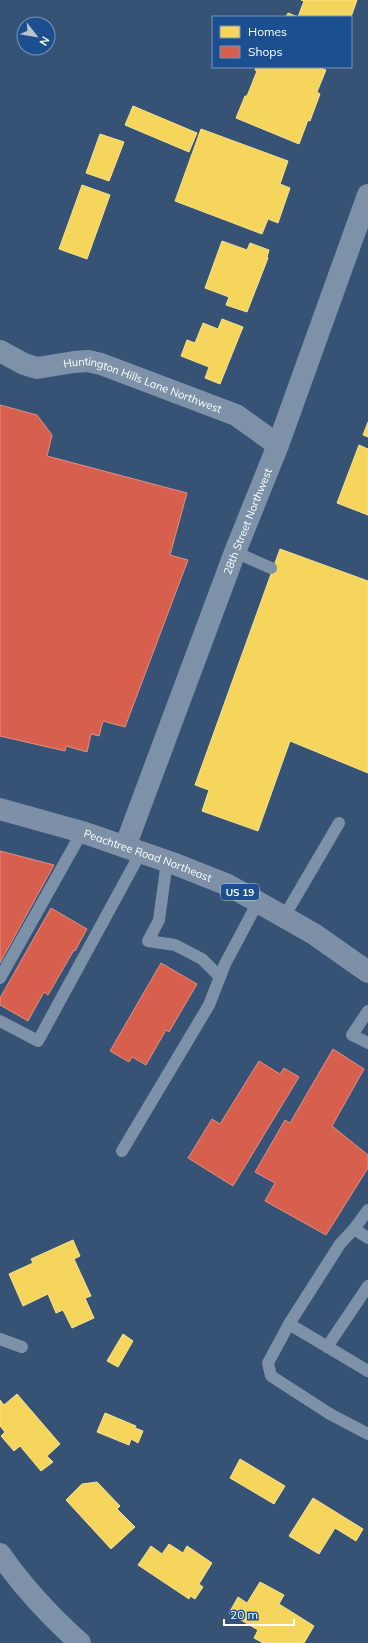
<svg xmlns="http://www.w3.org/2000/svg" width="368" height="1643" font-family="Mulish,sans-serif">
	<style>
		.homes { fill: #f6d55c; stroke: #f9e28d }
		.shops { fill: #d6604d; stroke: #e29082 }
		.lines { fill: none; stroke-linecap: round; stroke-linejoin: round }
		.service { stroke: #7d92a8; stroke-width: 12 }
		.minor { stroke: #7d92a8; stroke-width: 22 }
		.trunk { stroke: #7e90a7; stroke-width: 22 }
		.labels { text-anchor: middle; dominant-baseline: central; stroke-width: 4; stroke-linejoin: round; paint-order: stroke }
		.shield { fill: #1b4f8f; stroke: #bbcadd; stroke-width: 1 }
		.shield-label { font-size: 10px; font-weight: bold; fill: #fff }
		.street-label { font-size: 11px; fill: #fff; stroke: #1b4f8f }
	</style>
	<rect width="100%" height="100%" fill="#365274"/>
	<g class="homes">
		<polygon points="301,0 357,0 351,17 298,17 304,1"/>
		<polygon points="288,13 298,17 286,17"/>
		<polygon points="256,67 318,67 326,70 317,92 320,94 310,121 308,120 299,144 236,118 245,96 247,96 257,71 255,70"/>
		<polygon points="133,106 197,133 189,152 125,125"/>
		<polygon points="201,129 288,161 280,184 290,188 278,223 268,219 262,234 175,201"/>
		<polygon points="100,134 124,142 109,181 86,173"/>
		<polygon points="82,185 110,195 87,259 59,249"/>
		<polygon points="222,241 247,250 250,243 269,250 267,257 268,258 247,312 226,305 229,297 205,288"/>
		<polygon points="222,319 243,327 220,384 205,378 209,367 181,356 187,340 195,343 203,323 218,329"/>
		<polygon points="368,422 368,437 363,435"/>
		<polygon points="359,445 368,449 368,515 337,503"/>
		<polygon points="280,549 368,581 368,773 290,741 258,831 202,811 209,790 195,785"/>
		<polygon points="73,1240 80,1256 74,1259 91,1296 85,1298 94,1318 72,1328 63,1310 56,1313 48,1294 23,1306 9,1274 33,1263 31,1259"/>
		<polygon points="123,1334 133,1341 118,1367 107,1361"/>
		<polygon points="17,1394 60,1444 47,1456 53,1462 41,1471 20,1446 14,1451 1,1436 5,1432 0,1426 0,1400 4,1405"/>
		<polygon points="105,1413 136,1426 135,1428 143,1431 138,1443 131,1439 129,1445 97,1432"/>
		<polygon points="240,1459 285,1486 274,1504 230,1478"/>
		<polygon points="97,1482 120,1506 117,1509 135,1527 111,1549 66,1500 82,1484"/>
		<polygon points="313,1498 363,1529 356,1541 335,1528 319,1554 289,1536"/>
		<polygon points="169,1544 183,1553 187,1546 212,1563 199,1584 203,1587 195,1599 190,1596 189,1599 138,1565 151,1546 162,1554"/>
		<polygon points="260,1582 284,1595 279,1604 314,1626 304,1643 263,1643 254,1638 258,1630 229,1613 238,1597 247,1603"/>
	</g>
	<g class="shops">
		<polygon points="0,405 37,415 52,435 47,456 187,493 170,555 188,560 125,727 103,721 99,736 91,734 87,752 66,746 65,751 0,736"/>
		<polygon points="0,851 54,865 0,963"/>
		<polygon points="51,908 87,929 75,951 74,950 48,995 44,992 28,1021 0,1005 0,998"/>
		<polygon points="161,963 197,984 169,1032 166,1030 146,1065 132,1057 129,1062 110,1051"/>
		<polygon points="333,1049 364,1069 332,1126 368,1155 368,1168 326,1235 265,1201 275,1183 255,1172 285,1120 290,1123"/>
		<polygon points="259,1061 280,1074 284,1068 299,1077 233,1186 188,1158 212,1119 220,1124"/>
	</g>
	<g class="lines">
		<g class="service">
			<polyline points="235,552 271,568"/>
			<polyline points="167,861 159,920 148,941 175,945 202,959 220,977"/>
			<polyline points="284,917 339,823"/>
			<polyline points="0,978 82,832"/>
			<polyline points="368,1011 352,1035 368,1043"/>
			<polyline points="0,1021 38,1041 141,852"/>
			<polyline points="122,1151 209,1005 225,964 258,902"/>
			<polyline points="354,1229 368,1210"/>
			<polyline points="368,1238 354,1229 340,1244 289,1324 268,1363 271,1376 330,1414 368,1434"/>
			<polyline points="289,1324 368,1371"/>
			<polyline points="0,1339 22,1347"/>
			<polyline points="327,1347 368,1286"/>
		</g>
		<g class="minor">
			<path id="s1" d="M0,351l24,13 13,4 37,-6 14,-1 13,3 135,51 42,30"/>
			<path id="s2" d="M125,847l110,-295 43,-107 90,-250"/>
			<path d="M0,1554c23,33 50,62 80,89"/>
		</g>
		<path class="trunk" id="s3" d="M0,809l82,23 93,32 53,21 86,49 54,38"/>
	</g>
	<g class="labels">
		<rect class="shield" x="221" y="884" width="38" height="16" rx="3"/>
		<g class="shield-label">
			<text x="240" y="892">US 19</text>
		</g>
		<g class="street-label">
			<text stroke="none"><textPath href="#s1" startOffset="151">Huntington Hills Lane Northwest</textPath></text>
			<text stroke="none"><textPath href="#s2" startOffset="348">28th Street Northwest</textPath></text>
			<text stroke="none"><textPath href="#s3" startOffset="155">Peachtree Road Northeast</textPath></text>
		</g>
	</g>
	<rect x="212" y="16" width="140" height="52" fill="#1b4f8f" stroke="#7695bc"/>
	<rect x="220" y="26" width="20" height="12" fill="#f6d55c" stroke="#7695bc"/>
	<text x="248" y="36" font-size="12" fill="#ffffff">Homes</text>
	<rect x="220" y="46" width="20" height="12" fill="#d6604d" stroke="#7695bc"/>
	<text x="248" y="56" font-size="12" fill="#ffffff">Shops</text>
	<g transform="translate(36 36) rotate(121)"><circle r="19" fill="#1b4f8f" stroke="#7695bc"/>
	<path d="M0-3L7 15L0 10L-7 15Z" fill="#b9c2ce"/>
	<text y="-6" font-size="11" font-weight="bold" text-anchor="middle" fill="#ffffff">N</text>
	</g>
	<path d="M224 1619v6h70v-6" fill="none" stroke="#ffffff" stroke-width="2"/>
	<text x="230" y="1619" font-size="12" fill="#ffffff" stroke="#1b4f8f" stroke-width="3" paint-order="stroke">20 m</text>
</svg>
